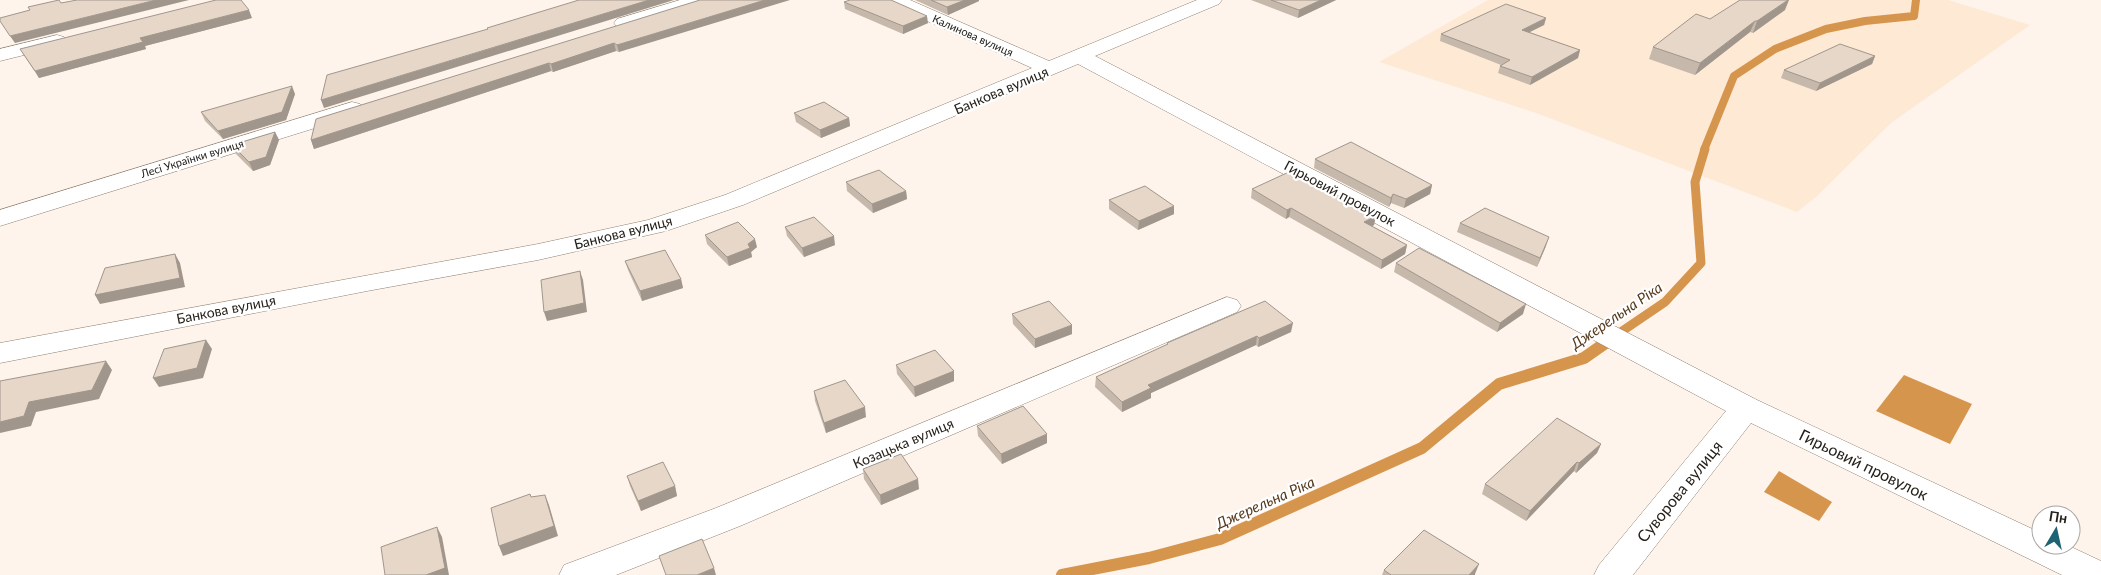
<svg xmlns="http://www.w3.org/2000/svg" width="2101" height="575" font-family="Lato,sans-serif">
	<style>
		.built { fill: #fee9d4 }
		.water { fill: #d6954d }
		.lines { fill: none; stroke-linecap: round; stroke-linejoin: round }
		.stream-far2 { stroke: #d6954d; stroke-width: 8 }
		.stream-far1 { stroke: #d6954d; stroke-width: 9 }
		.stream { stroke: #d6954d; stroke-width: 12 }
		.street-casing { stroke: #8e8072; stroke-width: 1 }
		.street { fill: #fff; fill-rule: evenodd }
		.wall { fill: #c6b9ac }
		.shaded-wall { fill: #a1968c }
		.building { fill: #e6d7c8; stroke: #a1968c }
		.labels { text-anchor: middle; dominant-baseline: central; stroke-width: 4.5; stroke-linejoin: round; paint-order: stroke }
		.far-street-label { font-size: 11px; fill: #25201a; stroke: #fff }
		.street-label { font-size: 14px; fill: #25201a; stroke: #fff }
		.water-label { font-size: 15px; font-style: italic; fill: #563a1c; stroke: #fff }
		.near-street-label { font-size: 16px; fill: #25201a; stroke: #fff }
	</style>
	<rect width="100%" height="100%" fill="#fef4eb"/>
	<polygon class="built" points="1488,0 1948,0 2030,25 1891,123 1816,197 1797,212 1536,113 1379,62"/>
	<g class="water">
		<polygon points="1904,375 1972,404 1950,444 1876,411"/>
		<polygon points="1779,471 1832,502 1819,521 1764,492"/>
	</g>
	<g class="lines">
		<polyline class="stream-far2" points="1704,150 1734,76 1775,49 1826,29 1865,21 1914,16 1916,0"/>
		<polyline class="stream-far1" points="1612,338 1665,302 1701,263 1695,182 1705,149"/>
		<polyline class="stream" points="1062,575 1149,558 1220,539 1422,448 1499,384 1584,358 1614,337"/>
		<g class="street-casing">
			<g id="street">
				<polygon points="680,0 708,0 705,4 624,29 617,27 614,23 617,19"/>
				<polygon points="886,0 910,0 1049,61 1197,0 1222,0 1219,4 1095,56 1757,400 2041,533 2041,545 2067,545 2101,561 2101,575 2062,575 1751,423 1633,575 1594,575 1599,565 1726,411 1078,64 743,205 666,231 538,260 367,291 0,363 0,343 538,244 648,220 725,195 1032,68 889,4"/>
				<polygon points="57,35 64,37 67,41 64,45 0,61 0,49"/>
				<polygon points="352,102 360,104 363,109 360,114 0,226 0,210"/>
				<polygon points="1227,297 1237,300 1241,306 1237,312 740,526 616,575 559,575 564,565 716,508"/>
			</g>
		</g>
		<use href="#street" class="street"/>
	</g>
	<g class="wall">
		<polygon points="700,0 619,52 616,51 553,72 551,71 314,149 311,140"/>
		<polygon points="915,0 979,0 979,1 948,15"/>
		<polygon points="1251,0 1336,0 1298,18"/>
		<polygon points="844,2 928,23 903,34 845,9"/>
		<polygon points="1785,10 1753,33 1750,32 1695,75 1649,59 1653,47 1710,19"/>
		<polygon points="252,18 145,46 146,49 39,78 20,49"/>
		<polygon points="1546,18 1544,25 1529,32 1580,50 1578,58 1530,85 1498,73 1500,66 1501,65 1440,41 1441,34"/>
		<polygon points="1875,56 1872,64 1816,91 1781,78 1784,70"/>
		<polygon points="295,94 286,120 223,139 205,121 201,112"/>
		<polygon points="794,113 849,118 850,126 821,138 796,122"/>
		<polygon points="275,132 279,140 270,165 253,171 236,154 232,145"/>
		<polygon points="1315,159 1432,185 1430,194 1404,208 1391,203 1389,207 1314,168"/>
		<polygon points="846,182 906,191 907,199 873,213 847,191"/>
		<polygon points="1252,189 1376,216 1374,225 1372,226 1407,245 1405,254 1381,269 1289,217 1286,219 1251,198"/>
		<polygon points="1109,200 1174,206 1174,214 1138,230 1109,209"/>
		<polygon points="1460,223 1546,246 1537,267 1457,232"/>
		<polygon points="785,227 835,245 804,257 787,236"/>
		<polygon points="705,235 757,247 751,252 752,257 729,266 707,244"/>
		<polygon points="625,261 681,279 683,288 642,301 628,270"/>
		<polygon points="1396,263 1523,314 1497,332 1394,272"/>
		<polygon points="1012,314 1072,325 1072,334 1035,348 1013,324"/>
		<polygon points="1291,332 1258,347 1256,345 1151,393 1151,398 1122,412 1095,387 1096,377 1167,345 1167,343"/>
		<polygon points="896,365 954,371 954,381 915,397 897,374"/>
		<polygon points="814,391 866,417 826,433 815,401"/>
		<polygon points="977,426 1047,443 1002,464 978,436"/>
		<polygon points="1601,444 1597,453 1576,473 1574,471 1526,521 1482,494 1485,484"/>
		<polygon points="863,469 919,489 881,505 864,479"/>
		<polygon points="627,476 675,486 677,496 641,511 630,486"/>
		<polygon points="1384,570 1475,574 1475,575 1382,575"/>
	</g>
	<g class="shaded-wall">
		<polygon points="156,0 189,0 15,43 10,36"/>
		<polygon points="649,0 674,0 324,108 321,100"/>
		<polygon points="765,0 790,0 619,52 617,45"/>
		<polygon points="965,0 979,0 979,1 948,15 947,7"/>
		<polygon points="1321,0 1336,0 1298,18 1299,10"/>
		<polygon points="1788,0 1789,0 1785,10 1753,33 1757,21"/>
		<polygon points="249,10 252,18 145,46 146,49 39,78 35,71 140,38"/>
		<polygon points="927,16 928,23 903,34 903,26"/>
		<polygon points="1546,18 1544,25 1520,37 1522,30"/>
		<polygon points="1755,21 1750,32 1695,75 1700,63"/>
		<polygon points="614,43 616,51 553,72 551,64"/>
		<polygon points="1580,50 1578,58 1530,85 1532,77"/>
		<polygon points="1875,56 1872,64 1816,91 1820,83"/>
		<polygon points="549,63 551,71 314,149 311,140"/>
		<polygon points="292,86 295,94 286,120 223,139 218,131"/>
		<polygon points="849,118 850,126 821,138 820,130"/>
		<polygon points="275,132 279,140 270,165 253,171 249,162"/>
		<polygon points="1432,185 1430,194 1404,208 1406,199"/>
		<polygon points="906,191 907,199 873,213 872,204"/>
		<polygon points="1393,194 1391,203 1389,207 1391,198"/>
		<polygon points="1174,206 1174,214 1138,230 1139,221"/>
		<polygon points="1291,208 1289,217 1286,219 1287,210"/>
		<polygon points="1376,216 1374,225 1363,231 1364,222"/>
		<polygon points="834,236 835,245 804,257 802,248"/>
		<polygon points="1549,237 1546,246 1537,267 1540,258"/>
		<polygon points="755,239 757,247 751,252 752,257 729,266 727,257"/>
		<polygon points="1407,245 1405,254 1381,269 1382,260"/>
		<polygon points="175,254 180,263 185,287 100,304 95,295"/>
		<polygon points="580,271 583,280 587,312 547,321 544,312"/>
		<polygon points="681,279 683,288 642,301 640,291"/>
		<polygon points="1526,304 1523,314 1497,332 1500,323"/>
		<polygon points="1293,323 1291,332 1258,347 1259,338"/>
		<polygon points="1072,325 1072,334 1035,348 1035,339"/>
		<polygon points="1257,336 1256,345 1151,393 1151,398 1122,412 1122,402 1148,385"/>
		<polygon points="206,340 212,349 203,378 159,387 153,378"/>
		<polygon points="106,361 112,370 99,399 36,412 31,426 0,433 0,422 29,402"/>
		<polygon points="954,371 954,381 915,397 914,387"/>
		<polygon points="865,407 866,417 826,433 824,423"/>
		<polygon points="1047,434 1047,443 1002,464 1001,454"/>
		<polygon points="1601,444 1597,453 1576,473 1579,463"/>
		<polygon points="1577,462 1574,471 1526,521 1530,511"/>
		<polygon points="918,479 919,489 881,505 880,495"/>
		<polygon points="675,486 677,496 641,511 638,501"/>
		<polygon points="545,495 549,505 558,536 503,556 499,546"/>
		<polygon points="437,527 442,537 449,575 426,575"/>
		<polygon points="1479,564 1475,574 1475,575 1469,575"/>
		<polygon points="714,568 716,575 697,575"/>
	</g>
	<g class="building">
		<polygon points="59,0 61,3 77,0 156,0 10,36 0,21 0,18 30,10 28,7"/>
		<polygon points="216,0 241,0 249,10 140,38 143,42 35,71 20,49"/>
		<polygon points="579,0 649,0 321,100 327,75 488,29 487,28"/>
		<polygon points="700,0 765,0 617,45 614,43 551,64 549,63 311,140 316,119"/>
		<polygon points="850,0 891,0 927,16 903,26 844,2"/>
		<polygon points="931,0 965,0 947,7"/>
		<polygon points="1271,0 1321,0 1299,10"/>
		<polygon points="1740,0 1788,0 1757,21 1755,21 1700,63 1653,47 1696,14 1710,19"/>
		<polygon points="1506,4 1546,18 1522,30 1580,50 1532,77 1500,66 1510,60 1441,34"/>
		<polygon points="1840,44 1875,56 1820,83 1784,70"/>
		<polygon points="292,86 282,112 218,131 201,112"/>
		<polygon points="824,102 849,118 820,130 794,113"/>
		<polygon points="275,132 266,157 249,162 232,145"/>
		<polygon points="1351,142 1432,185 1406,199 1393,194 1391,198 1315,159"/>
		<polygon points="879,170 906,191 872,204 846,182"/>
		<polygon points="1291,171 1376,216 1364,222 1407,245 1382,260 1291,208 1287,210 1252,189"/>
		<polygon points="1145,186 1174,206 1139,221 1109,200"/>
		<polygon points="1485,208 1549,237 1540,258 1460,223"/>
		<polygon points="814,217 834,236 802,248 785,227"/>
		<polygon points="738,222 755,239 748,244 750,248 727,257 705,235"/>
		<polygon points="1419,248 1526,304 1500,323 1396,263"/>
		<polygon points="665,250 681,279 640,291 625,261"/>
		<polygon points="175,254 180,278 95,295 105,268"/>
		<polygon points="580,271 584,303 544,312 541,280"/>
		<polygon points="1049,301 1072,325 1035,339 1012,314"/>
		<polygon points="1265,301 1293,323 1259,338 1257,336 1148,385 1151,388 1122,402 1096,377 1168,344 1167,343"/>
		<polygon points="206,340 197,368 153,378 164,349"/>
		<polygon points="935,350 954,371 914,387 896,365"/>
		<polygon points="106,361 92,390 29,402 24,416 0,422 0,381"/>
		<polygon points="845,380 865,407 824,423 814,391"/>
		<polygon points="1023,406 1047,434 1001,454 977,426"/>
		<polygon points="1557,418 1601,444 1579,463 1577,462 1530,511 1485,484"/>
		<polygon points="901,454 918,479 880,495 863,469"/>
		<polygon points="663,462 675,486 638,501 627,476"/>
		<polygon points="530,494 531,497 545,495 554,526 499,546 491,508"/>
		<polygon points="437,527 445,568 426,575 385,575 381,547"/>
		<polygon points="1424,530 1479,564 1469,575 1391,575 1384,570"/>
		<polygon points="702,539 714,568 697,575 666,575 659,556"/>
	</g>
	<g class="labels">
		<g class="far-street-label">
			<text transform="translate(973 35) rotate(24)">Калинова вулиця</text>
			<text transform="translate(192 158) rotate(-17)">Лесі Українки вулиця</text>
		</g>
		<g class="street-label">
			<text transform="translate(1001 90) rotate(-23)">Банкова вулиця</text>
			<text transform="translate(1340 193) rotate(28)">Гирьовий провулок</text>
			<text transform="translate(623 232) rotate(-14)">Банкова вулиця</text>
			<text transform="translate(226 309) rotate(-11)">Банкова вулиця</text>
			<text transform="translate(903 443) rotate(-23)">Козацька вулиця</text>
		</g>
		<g class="water-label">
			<text transform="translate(1616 315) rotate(-34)">Джерельна Ріка</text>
			<text transform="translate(1265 502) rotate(-24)">Джерельна Ріка</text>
		</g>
		<g class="near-street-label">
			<text transform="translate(1864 464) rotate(26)">Гирьовий провулок</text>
			<text transform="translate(1679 491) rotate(-51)">Суворова вулиця</text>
		</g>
	</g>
	<g transform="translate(2056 530) rotate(9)"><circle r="24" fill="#ffffff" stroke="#a8a6a3"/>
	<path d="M0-4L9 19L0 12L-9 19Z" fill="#1d6373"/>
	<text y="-8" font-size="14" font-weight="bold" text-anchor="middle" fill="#25201a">Пн</text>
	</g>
</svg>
